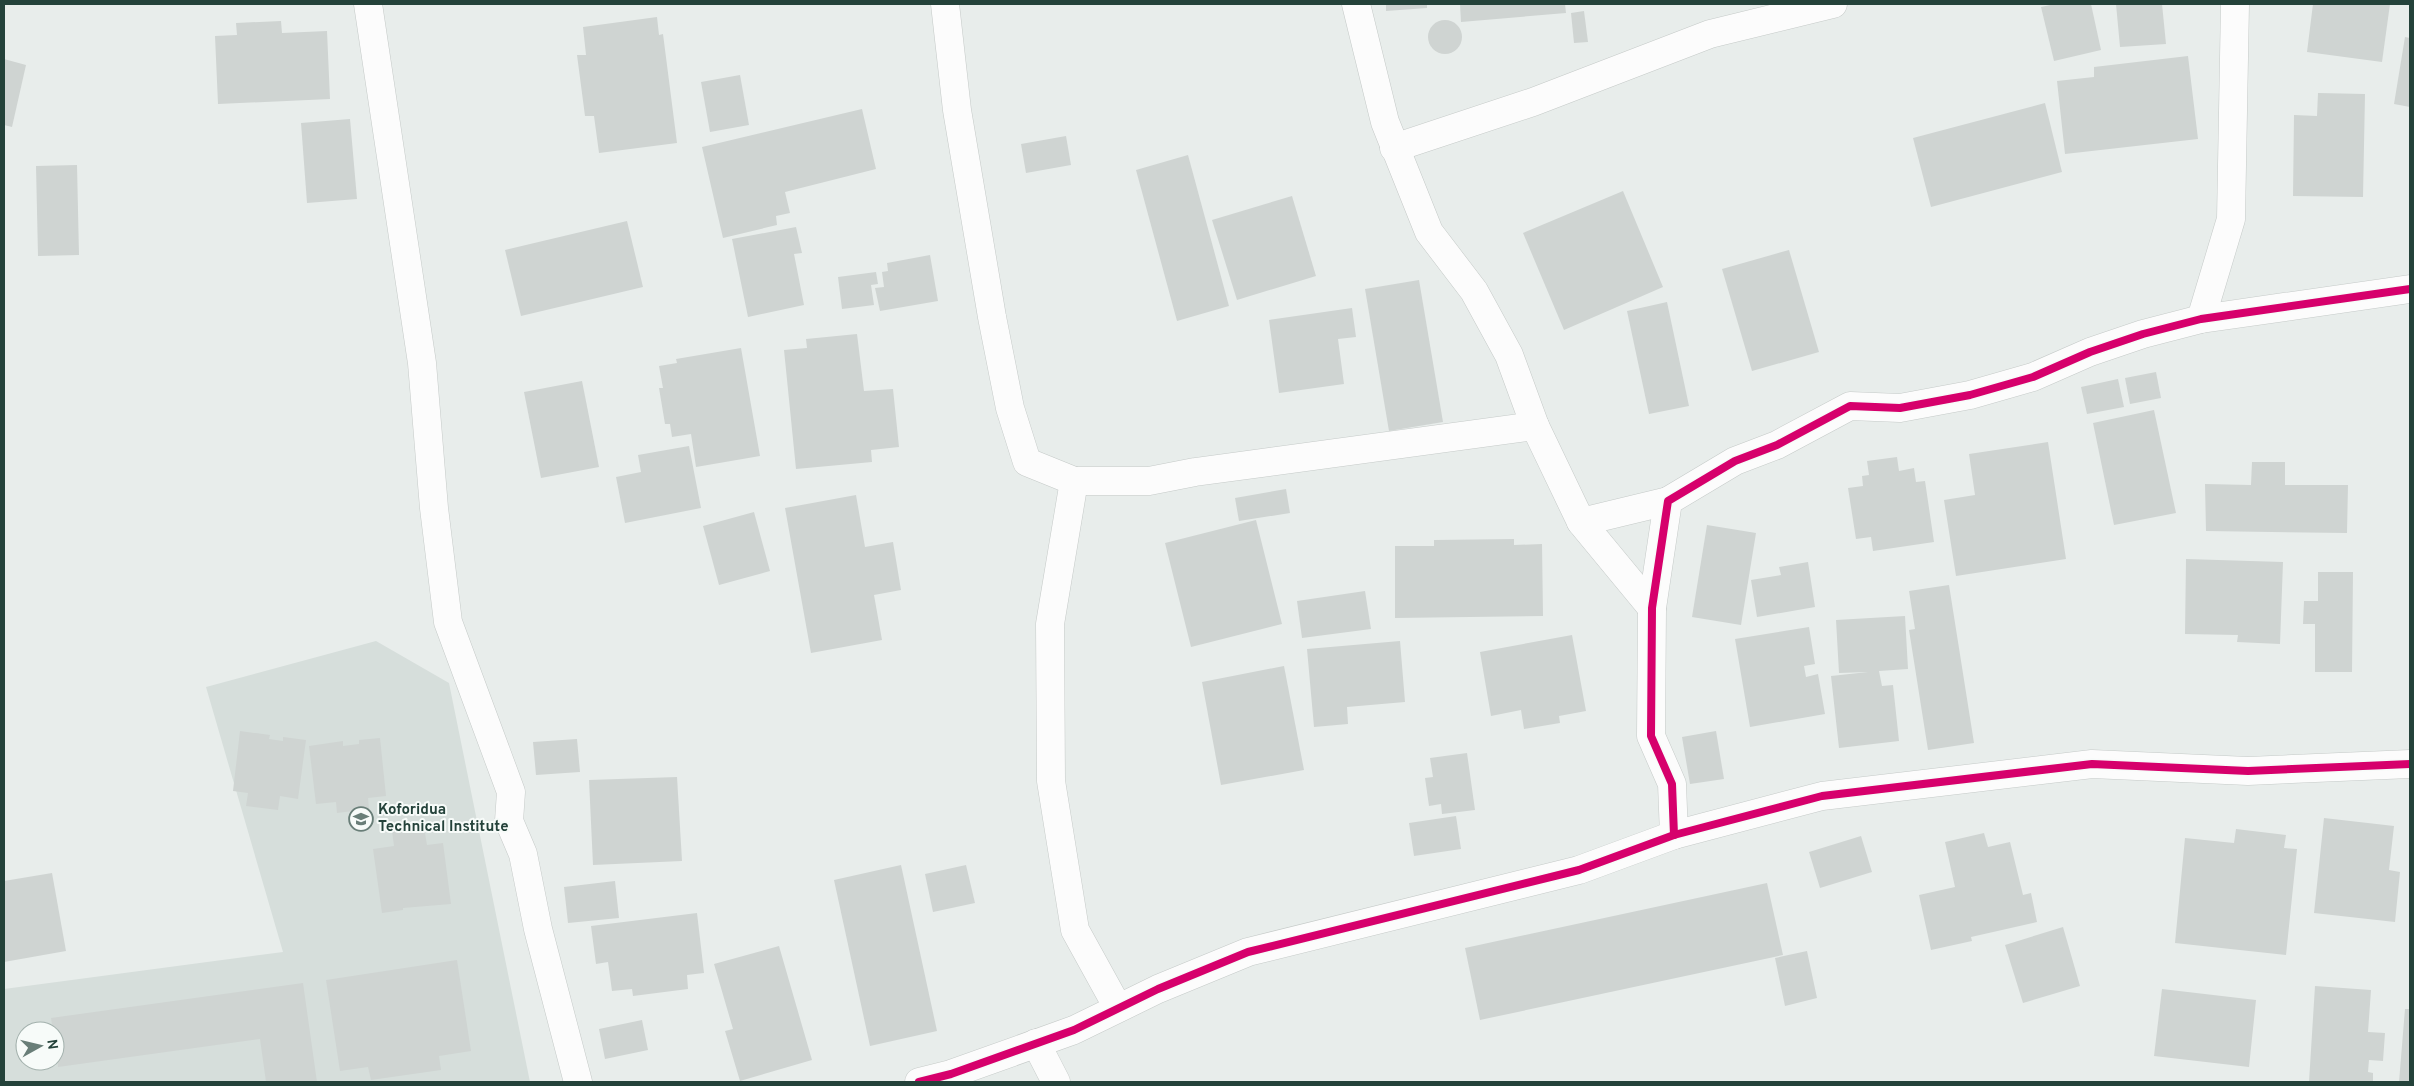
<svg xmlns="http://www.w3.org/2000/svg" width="2414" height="1086" font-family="Overpass,sans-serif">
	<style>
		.built { fill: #d6dedb; fill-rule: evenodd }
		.building { fill: #cfd4d2 }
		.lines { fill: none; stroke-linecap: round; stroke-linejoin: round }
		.street-casing { stroke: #c5cac8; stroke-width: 29 }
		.street { stroke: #fcfcfc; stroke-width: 28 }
		.cycleway-casing { stroke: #f7fbf9; stroke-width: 11 }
		.cycleway { stroke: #d6006c; stroke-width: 8 }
		.labels { text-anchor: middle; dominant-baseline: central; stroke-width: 4; stroke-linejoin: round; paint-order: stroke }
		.poi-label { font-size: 15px; font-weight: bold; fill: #24423a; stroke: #f7fbf9; text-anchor: start }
	</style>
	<rect width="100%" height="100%" fill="#e8edeb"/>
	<path class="built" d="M376,641l73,42 81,399h-526v-93l279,-37 -77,-265zM25,1031h30v30h-30z"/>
	<g class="building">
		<polygon points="1386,4 1427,4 1427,8 1386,11"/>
		<polygon points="1460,4 1565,4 1566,13 1461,22"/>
		<polygon points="2055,4 2091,4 2101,50 2054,61 2041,7"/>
		<polygon points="2116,4 2162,4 2166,44 2120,47"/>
		<polygon points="2313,4 2390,4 2382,62 2307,52"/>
		<polygon points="1584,11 1588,42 1574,43 1571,13"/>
		<polygon points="657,17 659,35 663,34 677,143 599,153 594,116 585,116 577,55 586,55 583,27"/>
		<circle cx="1445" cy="37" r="17"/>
		<polygon points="281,21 282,33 327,31 330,99 218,104 215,36 237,35 236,23"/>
		<polygon points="2405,37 2410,38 2410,107 2394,104"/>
		<polygon points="2188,56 2198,139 2065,154 2057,81 2094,77 2094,67"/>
		<polygon points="4,59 26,65 12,127 4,125"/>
		<polygon points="740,75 749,125 710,132 701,82"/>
		<polygon points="2318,93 2365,94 2363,197 2293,196 2294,115 2317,116"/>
		<polygon points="2045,103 2062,172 1931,207 1913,138"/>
		<polygon points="862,109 876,169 785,192 790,213 776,216 777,225 723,238 702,147"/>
		<polygon points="350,119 357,199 307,203 301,123"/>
		<polygon points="1066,136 1071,165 1026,173 1021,144"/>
		<polygon points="1188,155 1229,306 1177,321 1136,170"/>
		<polygon points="77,165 79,255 38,256 36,166"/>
		<polygon points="1623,191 1663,287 1564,330 1523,233"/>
		<polygon points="1292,196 1316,276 1237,300 1212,220"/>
		<polygon points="627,221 643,287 521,316 505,250"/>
		<polygon points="796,227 802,253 794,254 804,305 748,317 732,239"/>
		<polygon points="1789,250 1819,352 1752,371 1722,269"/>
		<polygon points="930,255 938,301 880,311 875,288 884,287 882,272 888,271 887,263"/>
		<polygon points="876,272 878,284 871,285 874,305 842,309 838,277"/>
		<polygon points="1419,280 1443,422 1389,431 1365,289"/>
		<polygon points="1667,302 1689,406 1649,414 1627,311"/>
		<polygon points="1352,308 1356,337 1338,339 1344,384 1279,393 1269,320"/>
		<polygon points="857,334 864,391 893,389 899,447 871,450 872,462 796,469 784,350 807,348 806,339"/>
		<polygon points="741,348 760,456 696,467 691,434 672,437 670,424 665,424 659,388 663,388 659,366 677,363 676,359"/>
		<polygon points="2156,372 2161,398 2130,404 2125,378"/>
		<polygon points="2118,379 2124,407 2087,414 2081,387"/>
		<polygon points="582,381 599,467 541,478 524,392"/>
		<polygon points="2154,410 2176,513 2114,525 2093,423"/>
		<polygon points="2048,442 2066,559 1956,576 1944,500 1975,495 1969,454"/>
		<polygon points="689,446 701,508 625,523 616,477 641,472 638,455"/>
		<polygon points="1897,457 1899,471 1914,468 1916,482 1925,481 1934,542 1873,551 1871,537 1856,539 1848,488 1863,486 1862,476 1869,475 1867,461"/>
		<polygon points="2252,462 2285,462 2285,485 2348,485 2347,533 2206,531 2205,484 2251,485"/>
		<polygon points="1286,489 1290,513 1239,521 1235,498"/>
		<polygon points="856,495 865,547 893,542 901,590 874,595 882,640 811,653 785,508"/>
		<polygon points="754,512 770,571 719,585 703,526"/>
		<polygon points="1256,520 1282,624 1191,647 1165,543"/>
		<polygon points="1707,525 1756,533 1741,625 1692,617"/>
		<polygon points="1514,539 1514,545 1542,544 1543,616 1395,618 1395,546 1434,546 1434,540"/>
		<polygon points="2186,559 2283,562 2280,644 2237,642 2238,635 2185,634"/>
		<polygon points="1808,562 1815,607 1757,617 1751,580 1781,575 1779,567"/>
		<polygon points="2318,572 2353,572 2352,672 2315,672 2315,624 2303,624 2304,601 2318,601"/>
		<polygon points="1949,585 1974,743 1928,750 1909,630 1915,629 1909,591"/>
		<polygon points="1365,591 1371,629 1302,638 1297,601"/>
		<polygon points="1905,616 1908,669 1879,671 1882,686 1893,685 1899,741 1839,748 1831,676 1868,672 1839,673 1836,620"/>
		<polygon points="1809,627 1815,664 1804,666 1806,677 1818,674 1825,714 1750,727 1735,639"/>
		<polygon points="1572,635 1586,711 1559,716 1560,723 1524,729 1521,710 1491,716 1480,652"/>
		<polygon points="1400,641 1405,702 1347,707 1348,724 1314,727 1307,649"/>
		<polygon points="1284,666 1304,770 1221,785 1202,682"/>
		<polygon points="240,731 270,735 269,739 283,741 283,737 306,740 298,799 280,796 278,810 246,806 248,793 233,791"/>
		<polygon points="1716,731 1724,779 1690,784 1682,737"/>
		<polygon points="380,738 386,796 368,798 369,809 337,813 336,802 316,804 309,746 343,741 343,746 359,744 359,740"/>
		<polygon points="577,739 580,772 536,775 533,742"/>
		<polygon points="1467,753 1475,810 1442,814 1441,804 1429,806 1425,778 1433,777 1430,758"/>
		<polygon points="677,777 682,861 593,865 589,780"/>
		<polygon points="1456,816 1461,849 1414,856 1409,823"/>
		<polygon points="2324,818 2394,826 2389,870 2400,872 2395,922 2314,913"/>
		<polygon points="424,827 427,845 443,843 451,904 403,908 403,910 382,913 373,849 394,846 392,831"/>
		<polygon points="2236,829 2286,835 2284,848 2297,849 2286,955 2175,943 2185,838 2234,843"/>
		<polygon points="1984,833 1988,847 2010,842 2023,895 2031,893 2037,922 1971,937 1972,941 1931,950 1919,895 1955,887 1945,842"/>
		<polygon points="1861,836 1872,872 1820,888 1809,852"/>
		<polygon points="901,865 937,1031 870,1046 834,880"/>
		<polygon points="966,865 975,903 933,912 925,874"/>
		<polygon points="52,873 66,951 4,962 4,881"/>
		<polygon points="615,881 619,918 568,923 564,887"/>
		<polygon points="1767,883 1783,955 1480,1020 1465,948"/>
		<polygon points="697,913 704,973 687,975 688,989 633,996 632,989 612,991 608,962 596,964 591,926"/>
		<polygon points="2063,927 2080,986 2023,1003 2005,945"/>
		<polygon points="779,946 812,1060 740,1081 725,1031 733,1029 714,964"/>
		<polygon points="1807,951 1817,998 1785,1006 1775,958"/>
		<polygon points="457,960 471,1051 439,1056 441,1070 371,1080 368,1067 340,1071 326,980"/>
		<polygon points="303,983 317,1082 266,1082 260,1039 58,1067 55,1031 53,1031 51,1018"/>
		<polygon points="2315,986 2371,990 2368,1032 2385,1033 2383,1061 2369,1060 2368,1072 2373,1073 2373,1082 2309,1082"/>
		<polygon points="2162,989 2256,1000 2249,1067 2154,1056"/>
		<polygon points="2405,1009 2410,1009 2410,1082 2399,1082"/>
		<polygon points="642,1020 648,1050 605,1059 599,1029"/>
	</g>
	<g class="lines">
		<g class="street-casing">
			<g id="street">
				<polyline points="368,4 422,363 434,508 448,622 511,792 509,821 523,854 538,929 578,1082"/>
				<polyline points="945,4 957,110 992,317 1010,408 1027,462 1074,481"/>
				<polyline points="1356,4 1385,122 1429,232 1474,291 1509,355 1535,426 1581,522 1668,501"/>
				<polyline points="1394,148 1533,102 1710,34 1833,4"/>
				<polyline points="2201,319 2231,219 2235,4"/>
				<polyline points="1581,522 1652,608"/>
				<polyline points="1674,835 1672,784 1651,736 1652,608 1668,501 1735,461 1777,445 1850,406 1900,408 1970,395 2033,377 2090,352 2143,334 2201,319 2410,289"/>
				<polyline points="1118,1008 1075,930 1051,781 1050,624 1074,481 1149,481 1195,472 1535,426"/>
				<polyline points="1036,1043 1056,1082"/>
				<polyline points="919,1082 951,1074 1074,1030 1158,989 1248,952 1579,870 1674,835 1822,796 2092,764 2248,771 2410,764"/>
			</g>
		</g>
		<use href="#street" class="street"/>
		<g class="cycleway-casing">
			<g id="cycleway">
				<polyline points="1674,835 1672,784 1651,736 1652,608 1668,501 1735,461 1777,445 1850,406 1900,408 1970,395 2033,377 2090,352 2143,334 2201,319 2410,289"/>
				<polyline points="919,1082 951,1074 1074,1030 1158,989 1248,952 1579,870 1674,835 1822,796 2092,764 2248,771 2410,764"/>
			</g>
		</g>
		<use href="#cycleway" class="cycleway"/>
	</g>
	<defs>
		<g id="school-ring" transform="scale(1.25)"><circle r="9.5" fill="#f7fbf9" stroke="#697e78" stroke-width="1.5"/><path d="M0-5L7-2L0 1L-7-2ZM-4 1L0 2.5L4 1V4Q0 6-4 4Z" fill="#697e78"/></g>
	</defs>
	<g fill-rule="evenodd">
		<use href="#school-ring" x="361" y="819"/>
	</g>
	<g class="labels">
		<g class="poi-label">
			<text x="378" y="810">Koforidua<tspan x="378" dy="17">Technical Institute</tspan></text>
		</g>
	</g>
	<rect width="2414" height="1086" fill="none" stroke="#24423a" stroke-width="10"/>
	<g transform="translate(40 1046) rotate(82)"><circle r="24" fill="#f7fbf9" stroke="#a3b1ad"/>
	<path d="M0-4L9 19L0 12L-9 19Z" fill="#697e78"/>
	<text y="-8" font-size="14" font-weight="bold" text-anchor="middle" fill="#24423a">N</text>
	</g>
</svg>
